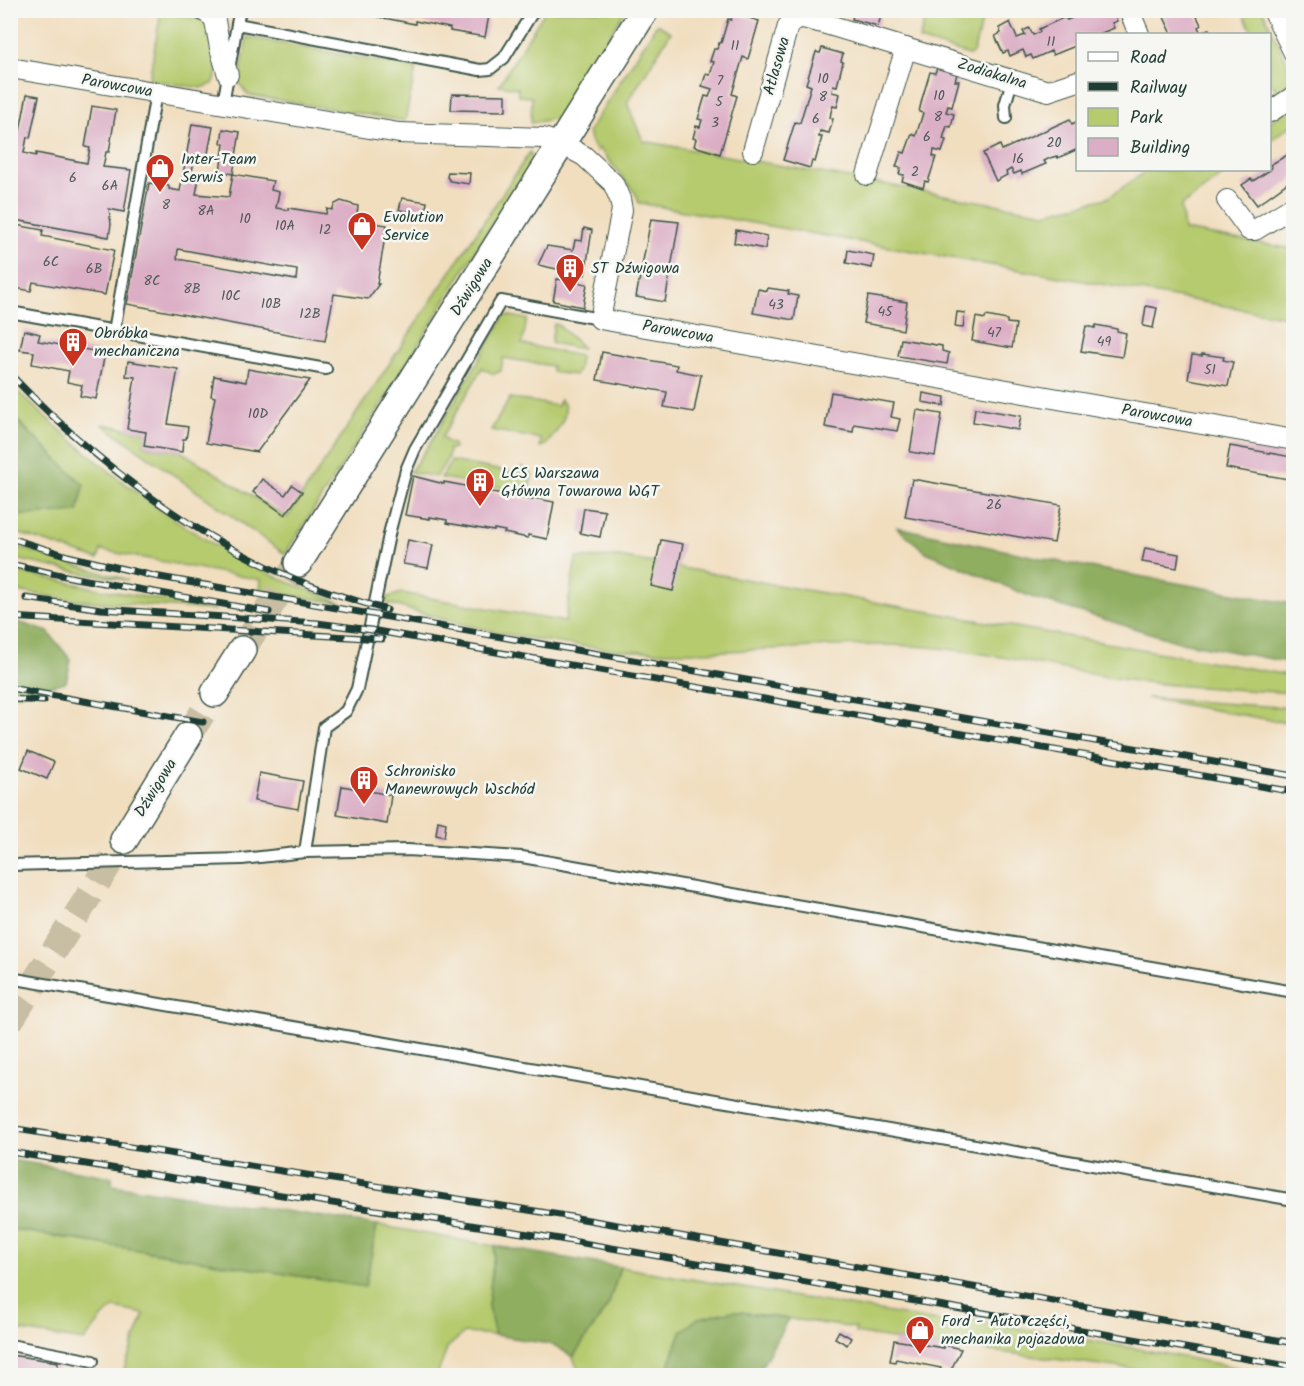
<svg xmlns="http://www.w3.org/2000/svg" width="1304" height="1386" font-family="Kalam,sans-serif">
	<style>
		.green { fill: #b6ca6e; stroke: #6a8451; stroke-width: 1.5 }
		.forest { fill: #90ae61; stroke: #58764a; stroke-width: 1.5 }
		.building { fill: #dbaec5; fill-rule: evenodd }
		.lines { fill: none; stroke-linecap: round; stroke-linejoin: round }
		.secondary-tunnel { stroke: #c7bea3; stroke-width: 27; stroke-dasharray: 27 14; stroke-linecap: butt }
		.service-casing { stroke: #3e5549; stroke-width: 14 }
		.minor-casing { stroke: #3e5549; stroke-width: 22 }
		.secondary-casing { stroke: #3e5549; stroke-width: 30 }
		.service { stroke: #fff; stroke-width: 10 }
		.minor { stroke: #fff; stroke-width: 20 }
		.secondary { stroke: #fff; stroke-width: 27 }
		.rail-casing { stroke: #1f3d34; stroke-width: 7 }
		.rail { stroke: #f6f6f2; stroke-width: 4.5; stroke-dasharray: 14; stroke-linecap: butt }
		.labels { text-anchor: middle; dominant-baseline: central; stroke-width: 5; stroke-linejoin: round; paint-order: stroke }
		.number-label { font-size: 14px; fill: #4e5958 }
		.street-label { font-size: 16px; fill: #1f3d34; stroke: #f6f6f2 }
		.poi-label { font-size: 16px; fill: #1f3d34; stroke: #f6f6f2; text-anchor: start }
	</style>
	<rect width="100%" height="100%" fill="#f6f6f2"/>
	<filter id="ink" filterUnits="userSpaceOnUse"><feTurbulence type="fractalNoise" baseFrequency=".0167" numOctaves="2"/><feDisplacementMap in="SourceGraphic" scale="12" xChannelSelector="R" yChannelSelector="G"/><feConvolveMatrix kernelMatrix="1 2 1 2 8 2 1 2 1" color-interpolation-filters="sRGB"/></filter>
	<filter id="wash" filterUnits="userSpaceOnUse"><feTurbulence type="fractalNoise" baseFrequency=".008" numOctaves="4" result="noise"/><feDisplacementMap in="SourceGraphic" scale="24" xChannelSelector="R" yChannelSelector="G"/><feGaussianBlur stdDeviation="1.35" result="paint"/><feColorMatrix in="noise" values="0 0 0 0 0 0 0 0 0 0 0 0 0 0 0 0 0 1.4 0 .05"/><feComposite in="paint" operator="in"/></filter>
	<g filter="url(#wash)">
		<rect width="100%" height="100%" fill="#f1debf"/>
		<g class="green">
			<polygon points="545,11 625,11 558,118 531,123 532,97 518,96 518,88 499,85"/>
			<polygon points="927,11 985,11 973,53 969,55 919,40"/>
			<polygon points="1242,11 1263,11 1287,62 1289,71 1287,93 1278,95 1270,79 1270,34 1253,34"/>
			<path d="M161,12l48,9c5,21 14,43 4,63l-12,4 -52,-8z"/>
			<polygon points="657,24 671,32 627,103 643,141 1045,213 1107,198 1148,170 1193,170 1197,175 1205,170 1230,170 1181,206 1184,230 1293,249 1293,318 639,203 636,194 599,148 597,151 591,143 588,132"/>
			<polygon points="247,37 416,68 405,121 248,95 239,83"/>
			<polygon points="1293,104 1293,124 1270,141 1270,122"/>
			<polygon points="530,152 534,163 530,171 515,186 390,391 285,554 102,424 146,432 144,446 182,452 287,518"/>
			<polygon points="505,315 527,319 522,344 580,356 578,371 575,375 552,372 552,366 503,358 501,371 494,374 482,368 442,437 449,443 453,444 454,449 449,449 448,458 436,477 410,472 429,445"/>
			<polygon points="554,324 558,325 582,347 581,349 551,343"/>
			<path d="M10,384c70,66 143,127 227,174 33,18 69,31 105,45l-82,-12 1,-11 -160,-30 -3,9 -87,-28v-15l67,-5 6,-25 -73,-72z"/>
			<path d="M510,398l48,8 2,-7c14,12 -5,35 -14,46l-6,2 1,-8 -50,-9z"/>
			<polygon points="451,461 519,474 521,467 529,470 532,475 529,492 441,478"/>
			<polygon points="10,544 68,563 128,580 81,573 11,558"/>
			<path d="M619,557l674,119v17c-59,-4 -120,-6 -179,-15 -66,-11 -133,-28 -200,-32 -76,-4 -151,6 -226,6 -103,1 -207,-19 -304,-50l4,-5 14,-4 163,29 11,-64z"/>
			<polygon points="11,570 95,588 216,610 72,600 11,590"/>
			<polygon points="1146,698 1293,708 1293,724"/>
			<polygon points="377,1225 495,1246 488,1306 495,1335 464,1333 448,1347 437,1375 122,1375 144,1314 114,1308 104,1316 84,1341 11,1329 10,1229 365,1287"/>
			<polygon points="620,1267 967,1326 968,1319 1162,1353 1275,1375 1179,1375 945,1345 944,1348 855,1333 856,1328 733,1311 681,1332 666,1375 580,1375 573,1357 609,1304"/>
		</g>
		<g class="forest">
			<polygon points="10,414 84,485 78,512 11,516"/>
			<polygon points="896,527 1050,560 1293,604 1293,663 1176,641 1031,597 926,552"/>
			<polygon points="18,622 48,632 71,660 66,682 11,696 11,623"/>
			<polygon points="11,1160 112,1177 112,1185 377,1225 365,1287 11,1229"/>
			<polygon points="495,1246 620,1267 609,1304 573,1357 554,1345 495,1335 488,1306"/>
			<polygon points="733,1311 788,1319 757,1375 666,1375 681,1332 698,1318"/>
		</g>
		<g id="blocks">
			<g class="building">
				<polygon points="343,10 490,10 485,37 450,31 450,28 415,21 415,24"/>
				<polygon points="854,10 878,10 877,15 881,16 878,26 852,19"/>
				<polygon points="1079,10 1113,10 1117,21 1112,23 1114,28 1099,34 1078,34 1078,45 1053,55 1051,51 1033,59 1031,55 1026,57 1023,50 1010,56 1008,51 1003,53 995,36 1001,33 999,28 1010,22 1017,38 1025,35 1023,31 1029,28 1033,35 1040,32 1039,29 1065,17 1067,20 1079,15 1077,11"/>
				<polygon points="1167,10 1194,10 1201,25 1198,27 1201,33 1209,29 1211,34 1172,34 1162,13"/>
				<polygon points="733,13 759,21 748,59 743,57 732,94 737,96 720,154 694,146 696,139 693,138 696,126 700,127 702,120 698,119 705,96 709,97 712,89 702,86 706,74 710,75 714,62 710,61 714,49 717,49 719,43 721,43 728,19 731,20"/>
				<polygon points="822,48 843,54 841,61 843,62 837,86 833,85 832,92 840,94 837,107 833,106 831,112 830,118 833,119 829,133 820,131 819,137 822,137 815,162 812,161 810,168 783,160 795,122 800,123 802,116 811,86 806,84 816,52 820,53"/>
				<polygon points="937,68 957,74 955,81 959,81 952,107 948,106 946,112 954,114 951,127 947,126 945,132 943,139 946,140 942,152 934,150 933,156 936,157 928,182 925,181 923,188 902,181 904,175 899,174 901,168 896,167 901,152 905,153 912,134 916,136 923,113 919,112 922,99 930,72 935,73"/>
				<polygon points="27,94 39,96 30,138 27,137 24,153 36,156 36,153 87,163 90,148 85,147 92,106 116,110 109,152 106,152 103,167 131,170 124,212 109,209 111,224 109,237 10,219 10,140 11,134 19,136"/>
				<polygon points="452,94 506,95 506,111 451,110"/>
				<polygon points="1070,119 1072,124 1078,121 1078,149 1058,158 1057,156 1050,158 1044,161 1046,164 1022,174 1021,171 1014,174 1011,169 1006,172 1007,175 996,181 983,153 1000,145 1002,150"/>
				<path d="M192,124l21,3 -6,31 -12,-3 -4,22 8,1 -3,16 33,3 4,-23 40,7 -2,9 8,2 -3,16 12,2v-2l38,6 1,-5 5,1 3,-6 6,-3 17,5 -2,16 12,2v-2l19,3 -10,59h2l-11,15 -34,-5 -9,47 -198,-37 22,-121 20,3v3l11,2zM178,249l119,21 -1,10 -119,-21z"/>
				<polygon points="223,129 240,132 233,174 220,171 224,144 221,143"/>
				<polygon points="1294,151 1294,178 1257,205 1242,185 1251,179 1253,181 1270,170 1272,167 1270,165"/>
				<polygon points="448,172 470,173 469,184 450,181 447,177"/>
				<polygon points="402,198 427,202 425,214 399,210"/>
				<polygon points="651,219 679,222 665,302 636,297"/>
				<polygon points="10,224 43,230 42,236 114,250 105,295 33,282 31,291 10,287"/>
				<polygon points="584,228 592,230 585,275 538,265 547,246 573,250 575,240 582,241"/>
				<polygon points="736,230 767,236 765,249 734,243"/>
				<polygon points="848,250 874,255 872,268 846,263"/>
				<polygon points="557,279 587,284 583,307 553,301"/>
				<polygon points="768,288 789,291 788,294 798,296 794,320 753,313 758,289 767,291"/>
				<polygon points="868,296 907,302 903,330 863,323"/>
				<polygon points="1146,306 1157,308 1153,328 1143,326"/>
				<polygon points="957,312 965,313 963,328 955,327"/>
				<polygon points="986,316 1007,320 1007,323 1016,324 1012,348 972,341 976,317 985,319"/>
				<polygon points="1096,325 1117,329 1117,331 1126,333 1122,357 1081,351 1086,326 1095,328"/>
				<polygon points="24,330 40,334 38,341 105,353 96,399 80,396 82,385 67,382 69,371 32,364 34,352 20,350"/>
				<polygon points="901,339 942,346 942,351 949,353 947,364 898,356"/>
				<polygon points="602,352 677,365 676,370 701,375 694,412 664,407 667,392 597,380"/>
				<polygon points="1202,354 1224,357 1223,360 1233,362 1228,386 1188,379 1192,355 1202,356"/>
				<polygon points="128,361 178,369 168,424 188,427 186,439 183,439 182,452 144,446 146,432 127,429 135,377 126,376"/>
				<polygon points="248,369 310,380 257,452 206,443 215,397 211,396 214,376 246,382"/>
				<polygon points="831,392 894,403 891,417 900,419 897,431 854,424 853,432 825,427"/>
				<polygon points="923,393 945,397 944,406 922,402"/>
				<polygon points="975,408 1021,416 1018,430 973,422"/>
				<polygon points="917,410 942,414 935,456 910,452"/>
				<polygon points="1230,446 1292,457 1288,479 1226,468"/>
				<polygon points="413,476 444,484 444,482 476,488 476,490 514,495 513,497 532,500 533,498 554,502 547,539 528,535 528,538 504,533 505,531 494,529 494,531 447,523 447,520 430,517 430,519 405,515"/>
				<polygon points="262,479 285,495 292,485 302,492 285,515 253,492"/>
				<polygon points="912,479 1061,505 1054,543 905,517"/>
				<polygon points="584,508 605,511 600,537 580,533"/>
				<polygon points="408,540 433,545 428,568 403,564"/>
				<polygon points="661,540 683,544 673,591 651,586"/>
				<polygon points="1145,548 1179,554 1177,568 1142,562"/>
				<polygon points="28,751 54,762 47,779 21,768"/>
				<polygon points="259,773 303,781 298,809 254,801"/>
				<polygon points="342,786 391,795 387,824 337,815"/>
				<polygon points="438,821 446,823 444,837 436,835"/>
				<polygon points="839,1331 851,1338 847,1345 835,1338"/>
				<polygon points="894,1340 944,1348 944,1345 961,1349 950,1372 940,1370 941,1368 896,1359 895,1362 890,1361"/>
				<polygon points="10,1355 58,1362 58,1376 10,1376"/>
			</g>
		</g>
	</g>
	<g filter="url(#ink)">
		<use href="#blocks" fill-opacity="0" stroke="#3e5549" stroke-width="1.5"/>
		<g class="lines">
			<g class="secondary-tunnel">
				<polyline points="242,650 298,563"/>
				<polyline points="188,736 215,693"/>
				<polyline points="10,1021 124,840"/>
			</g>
			<g class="service-casing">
				<g id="service">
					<polyline points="237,24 240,10"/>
					<polyline points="223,104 237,24 480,70 490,69 504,58 534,10"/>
					<polyline points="1006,118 1005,105 1012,81"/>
					<polyline points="10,312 326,369"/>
					<polyline points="114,331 156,93"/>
					<polyline points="305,852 324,727 346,711 357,689 390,530 406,470 415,449 501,301 600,319"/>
					<polyline points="10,865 242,859 305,852 407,850 522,857 1294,992"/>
					<polyline points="10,978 1294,1200"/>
					<polyline points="10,1345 93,1361"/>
				</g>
			</g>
			<g class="minor-casing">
				<g id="minor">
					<polyline points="202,10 212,16 215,21 220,48 228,75"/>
					<polyline points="1129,10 1139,34"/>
					<polyline points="1273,10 1294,53"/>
					<polyline points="819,22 1048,91 1078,81"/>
					<polyline points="10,68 399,133 543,138 562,144 584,156 613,183 620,199 622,210 600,319 1294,440"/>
					<polyline points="1270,112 1294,96"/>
					<polyline points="753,151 788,26 799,17 819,22 823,10"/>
					<polyline points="867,175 906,48"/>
					<polyline points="1227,200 1249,230 1255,230 1294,206"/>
				</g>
			</g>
			<g class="secondary-casing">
				<g id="secondary">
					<polyline points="298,563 645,10"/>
					<polyline points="215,693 242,650"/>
					<polyline points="124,840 188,736"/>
				</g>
			</g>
			<use href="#service" class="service"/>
			<use href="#minor" class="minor"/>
			<use href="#secondary" class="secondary"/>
			<g class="rail-casing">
				<g id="rail">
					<path d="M10,374c81,84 179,161 287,206 29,12 60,21 90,30"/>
					<polyline points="10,538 68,556 154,576 1294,776"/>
					<polyline points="10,564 75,578 269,612"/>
					<polyline points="26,598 101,609 317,623 371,630 1294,792"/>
					<polyline points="10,617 382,639"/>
					<polyline points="10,688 203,722"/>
					<polyline points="10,699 44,701"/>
					<polyline points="10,1128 560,1215 1294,1343"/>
					<polyline points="10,1152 560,1239 1294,1367"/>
				</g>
			</g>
			<use href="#rail" class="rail"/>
		</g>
	</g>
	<defs>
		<g id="shop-pin" transform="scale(1.5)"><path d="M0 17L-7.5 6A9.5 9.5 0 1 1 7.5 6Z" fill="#c8321e" stroke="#f6f6f2"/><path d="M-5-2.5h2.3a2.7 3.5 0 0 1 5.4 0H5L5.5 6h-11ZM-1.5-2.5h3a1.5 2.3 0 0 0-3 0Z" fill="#fff"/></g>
		<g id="building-pin" transform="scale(1.5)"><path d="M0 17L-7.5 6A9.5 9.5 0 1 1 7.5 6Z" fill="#c8321e" stroke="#f6f6f2"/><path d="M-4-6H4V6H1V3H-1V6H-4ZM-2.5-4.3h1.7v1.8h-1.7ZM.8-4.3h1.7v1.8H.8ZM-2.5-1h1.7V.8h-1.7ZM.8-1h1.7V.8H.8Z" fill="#fff"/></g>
	</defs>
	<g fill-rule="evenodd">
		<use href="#shop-pin" x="160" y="168"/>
		<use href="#shop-pin" x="362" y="226"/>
		<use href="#building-pin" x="570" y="268"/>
		<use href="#building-pin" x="73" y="342"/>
		<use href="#building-pin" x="480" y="482"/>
		<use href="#building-pin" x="364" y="780"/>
		<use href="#shop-pin" x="920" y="1330"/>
	</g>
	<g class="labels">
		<g class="number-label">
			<text x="1051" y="42">11</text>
			<text x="735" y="46">11</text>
			<text x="823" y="79">10</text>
			<text x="720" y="81">7</text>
			<text x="939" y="96">10</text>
			<text x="823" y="97">8</text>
			<text x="719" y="102">5</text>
			<text x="938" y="117">8</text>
			<text x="816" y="119">6</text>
			<text x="715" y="123">3</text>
			<text x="927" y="137">6</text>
			<text x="1054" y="143">20</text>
			<text x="1018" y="159">16</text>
			<text x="915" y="172">2</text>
			<text x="73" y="178">6</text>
			<text x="110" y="186">6A</text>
			<text x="166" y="205">8</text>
			<text x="206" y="211">8A</text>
			<text x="245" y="219">10</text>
			<text x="285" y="226">10A</text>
			<text x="325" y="230">12</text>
			<text x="51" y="262">6C</text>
			<text x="94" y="269">6B</text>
			<text x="152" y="281">8C</text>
			<text x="192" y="289">8B</text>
			<text x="231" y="296">10C</text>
			<text x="271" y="304">10B</text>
			<text x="776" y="305">43</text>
			<text x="885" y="312">45</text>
			<text x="310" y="314">12B</text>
			<text x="994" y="333">47</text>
			<text x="1104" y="342">49</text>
			<text x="1210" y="370">51</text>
			<text x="258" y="414">10D</text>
			<text x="994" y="505">26</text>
		</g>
		<g class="street-label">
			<text transform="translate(777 66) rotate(-74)">Atlasowa</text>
			<text transform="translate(992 74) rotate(17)">Zodiakalna</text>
			<text transform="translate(117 86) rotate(10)">Parowcowa</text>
			<text transform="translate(472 287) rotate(-58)">Dźwigowa</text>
			<text transform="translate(678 332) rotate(10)">Parowcowa</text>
			<text transform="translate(1157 416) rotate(10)">Parowcowa</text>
			<text transform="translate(156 788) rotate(-58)">Dźwigowa</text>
		</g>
		<g class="poi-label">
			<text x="181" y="159">Inter-Team<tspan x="181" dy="18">Serwis</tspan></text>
			<text x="383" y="217">Evolution<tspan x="383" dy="18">Service</tspan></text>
			<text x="591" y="268">ST Dźwigowa</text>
			<text x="94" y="333">Obróbka<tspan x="94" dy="18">mechaniczna</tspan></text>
			<text x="501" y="473">LCS Warszawa<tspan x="501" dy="18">Główna Towarowa WGT</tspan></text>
			<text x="385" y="771">Schronisko<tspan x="385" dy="18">Manewrowych Wschód</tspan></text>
			<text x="941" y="1321">Ford - Auto części,<tspan x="941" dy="18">mechanika pojazdowa</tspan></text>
		</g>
	</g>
	<rect width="1304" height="1386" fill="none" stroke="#f6f6f2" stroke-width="36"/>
	<rect x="1076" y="33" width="195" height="138" fill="#f6f6f2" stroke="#a0aca6" stroke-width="1.5"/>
	<rect x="1088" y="52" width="30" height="9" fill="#ffffff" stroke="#a0aca6" stroke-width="1.5"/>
	<text x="1130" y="63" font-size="18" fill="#1f3d34">Road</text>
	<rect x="1088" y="82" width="30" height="9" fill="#1f3d34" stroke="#a0aca6" stroke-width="1.5"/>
	<text x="1130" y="93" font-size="18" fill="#1f3d34">Railway</text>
	<rect x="1088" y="108" width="30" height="18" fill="#b6ca6e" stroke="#a0aca6" stroke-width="1.5"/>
	<text x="1130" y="123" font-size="18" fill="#1f3d34">Park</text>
	<rect x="1088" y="138" width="30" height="18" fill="#dbaec5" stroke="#a0aca6" stroke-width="1.5"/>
	<text x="1130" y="153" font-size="18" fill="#1f3d34">Building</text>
</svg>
